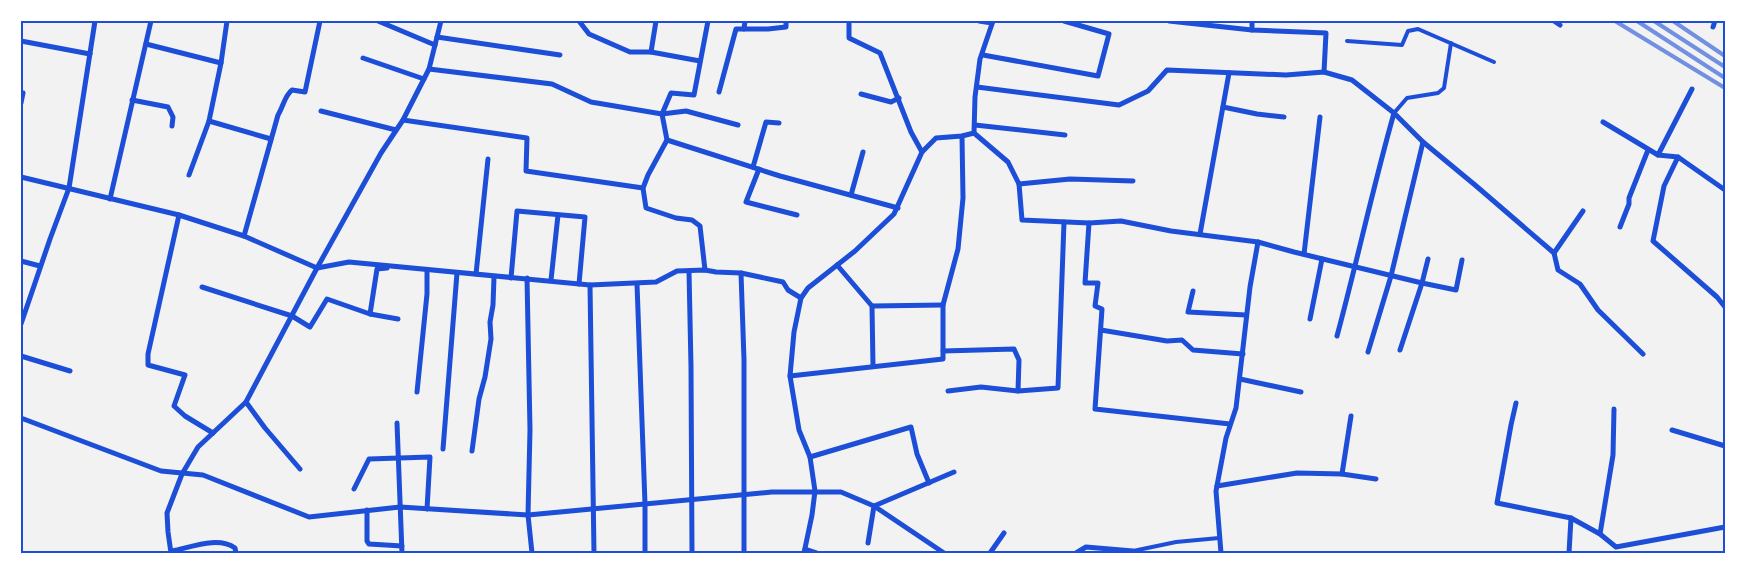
<svg xmlns="http://www.w3.org/2000/svg" width="1746" height="574" font-family="Ubuntu,sans-serif">
	<style>
		.lines { fill: none; stroke-linecap: round; stroke-linejoin: round }
		.service { stroke: #1d4ed8; stroke-width: 4 }
		.minor { stroke: #1d4ed8; stroke-width: 5 }
		.rail { stroke: #7290e2; stroke-width: 4 }
		.neatline { fill: none; stroke: #1d4ed8; stroke-width: 2 }
	</style>
	<rect width="100%" height="100%" fill="#f2f2f2"/>
	<g class="lines">
		<g class="service">
			<polyline points="1347,41 1402,45 1408,31 1418,29 1494,62"/>
			<polyline points="1394,113 1407,98 1438,93 1444,88 1451,43"/>
			<polyline points="1133,551 1176,542 1219,538"/>
		</g>
		<g class="minor">
			<polyline points="378,21 435,45"/>
			<polyline points="579,21 589,34 630,52 651,52 656,21"/>
			<polyline points="849,21 849,38 880,53 911,132 922,152"/>
			<polyline points="979,21 992,23"/>
			<polyline points="1169,21 1252,30 1326,33 1324,72"/>
			<polyline points="1554,21 1560,25"/>
			<polyline points="1713,27 1715,21"/>
			<polyline points="744,29 745,21"/>
			<polyline points="1252,30 1252,21"/>
			<polyline points="437,37 560,55"/>
			<polyline points="21,41 90,54"/>
			<polyline points="146,44 221,63"/>
			<polyline points="651,52 700,61"/>
			<polyline points="983,55 1098,76 1109,34 1064,21"/>
			<polyline points="363,58 424,79"/>
			<polyline points="429,69 552,84 591,102 662,114 686,111 738,125"/>
			<polyline points="977,87 1119,105 1148,91 1167,70 1286,75 1324,72 1352,80 1394,113 1423,142 1475,185 1554,253 1583,211"/>
			<polyline points="719,92 736,29 768,29 786,27 786,21"/>
			<polyline points="861,94 891,102 899,98"/>
			<polyline points="132,100 168,107 173,117 172,126"/>
			<polyline points="21,103 23,93"/>
			<polyline points="1223,107 1257,114 1284,117"/>
			<polyline points="321,111 396,130"/>
			<polyline points="403,120 527,138 526,171 643,188"/>
			<polyline points="209,121 271,139"/>
			<polyline points="1603,122 1658,155 1678,157 1725,190"/>
			<polyline points="975,125 1065,135"/>
			<polyline points="974,133 1008,162 1019,184 1022,220 1089,223 1121,221 1171,231 1258,242 1294,252 1422,283 1428,259"/>
			<polyline points="974,133 975,97 980,59 993,21"/>
			<polyline points="667,140 780,176 898,208"/>
			<polyline points="1658,155 1692,89"/>
			<polyline points="1678,157 1664,186 1653,241 1717,297 1725,307"/>
			<polyline points="753,167 766,122 779,123"/>
			<polyline points="759,169 746,202 797,215"/>
			<polyline points="189,175 209,121 221,63 227,21"/>
			<polyline points="21,177 179,215 244,236 317,268 349,262 590,285 656,282 677,271 705,270 716,272 741,273 783,282 788,290 801,298"/>
			<polyline points="1019,184 1070,179 1133,181"/>
			<polyline points="851,195 863,152"/>
			<polyline points="110,199 151,21"/>
			<polyline points="179,215 148,354 148,365 185,375 174,406 185,416 213,433"/>
			<polyline points="1089,223 1085,283 1098,283 1095,306 1102,309 1095,409 1230,424"/>
			<polyline points="1620,227 1629,204 1629,198 1648,150"/>
			<polyline points="1200,234 1229,73"/>
			<path d="M244,236l34,-121c5,-8 7,-20 14,-25l13,2 15,-71"/>
			<polyline points="1554,253 1558,270 1580,284 1598,310 1643,354"/>
			<polyline points="1304,254 1320,117"/>
			<polyline points="21,261 40,266"/>
			<polyline points="837,265 872,306 873,366"/>
			<polyline points="705,270 700,226 692,220 676,218 646,208 643,188 648,175 667,140 662,114 671,93 694,95 708,21"/>
			<polyline points="689,271 691,367 692,553"/>
			<polyline points="741,273 744,360 744,553"/>
			<polyline points="476,274 488,159"/>
			<polyline points="511,278 517,211 585,217 579,284"/>
			<polyline points="527,278 530,430 528,515 532,553"/>
			<polyline points="551,280 558,215"/>
			<polyline points="637,284 645,504 645,553"/>
			<polyline points="590,285 594,553"/>
			<polyline points="202,287 292,316 310,327 327,299 370,314 398,319"/>
			<polyline points="1193,291 1188,312 1246,315"/>
			<polyline points="872,306 943,305"/>
			<polyline points="370,314 377,269 387,268"/>
			<polyline points="1310,319 1322,259"/>
			<polyline points="21,324 50,239 69,188 95,21"/>
			<polyline points="1101,330 1167,341 1182,340 1193,350 1243,354"/>
			<path d="M1337,336c20,-74 36,-149 57,-223"/>
			<polyline points="1400,350 1422,283 1456,290 1462,260"/>
			<polyline points="943,351 1014,349 1019,360 1018,391"/>
			<polyline points="1368,352 1391,276 1423,142"/>
			<polyline points="21,356 70,371"/>
			<polyline points="790,376 943,359 943,305 958,249 963,198 962,136"/>
			<polyline points="1240,379 1301,392"/>
			<polyline points="948,391 981,387 1018,391 1058,388 1064,222"/>
			<polyline points="417,392 427,294 427,270"/>
			<polyline points="246,402 265,428 300,469"/>
			<polyline points="1516,403 1511,425 1497,503 1571,518 1600,534 1616,547 1725,527"/>
			<polyline points="21,418 161,471 203,475 309,517 400,507 528,515 772,492 841,492 874,506 944,553"/>
			<polyline points="397,423 402,553"/>
			<polyline points="1672,430 1725,446"/>
			<polyline points="443,449 457,273"/>
			<polyline points="472,451 479,399 485,377 491,339 490,322 493,305 494,277"/>
			<polyline points="810,457 911,427 917,454 929,483"/>
			<polyline points="1342,474 1351,416"/>
			<polyline points="1217,486 1297,473 1342,474 1376,479"/>
			<polyline points="354,489 369,459 430,457 427,509"/>
			<polyline points="367,510 367,541 369,544 402,546"/>
			<polyline points="1600,534 1613,455 1614,409"/>
			<polyline points="868,543 874,506 954,472"/>
			<polyline points="805,549 817,553"/>
			<path d="M172,551c20,-4 46,-15 63,-3l1,5"/>
			<polyline points="171,553 168,532 167,513 182,474 198,447 246,402 317,268 381,153 403,120 429,69 441,21"/>
			<polyline points="804,553 812,515 815,491 810,457 799,430 790,376 794,332 801,298 808,288 855,251 894,214 922,152 936,138 962,136 974,133"/>
			<polyline points="990,553 1004,533"/>
			<polyline points="1076,553 1086,547 1133,551 1133,553"/>
			<polyline points="1221,553 1216,491 1226,438 1236,408 1250,287 1258,242"/>
			<polyline points="1569,553 1571,518"/>
		</g>
		<g class="rail">
			<polyline points="1615,21 1725,88"/>
			<polyline points="1637,21 1725,78"/>
			<polyline points="1654,21 1725,67"/>
			<polyline points="1673,21 1725,56"/>
		</g>
	</g>
	<rect width="1746" height="574" fill="none" stroke="#ffffff" stroke-width="45"/>
	<rect x="22" y="22" width="1702" height="530" class="neatline"/>
</svg>
